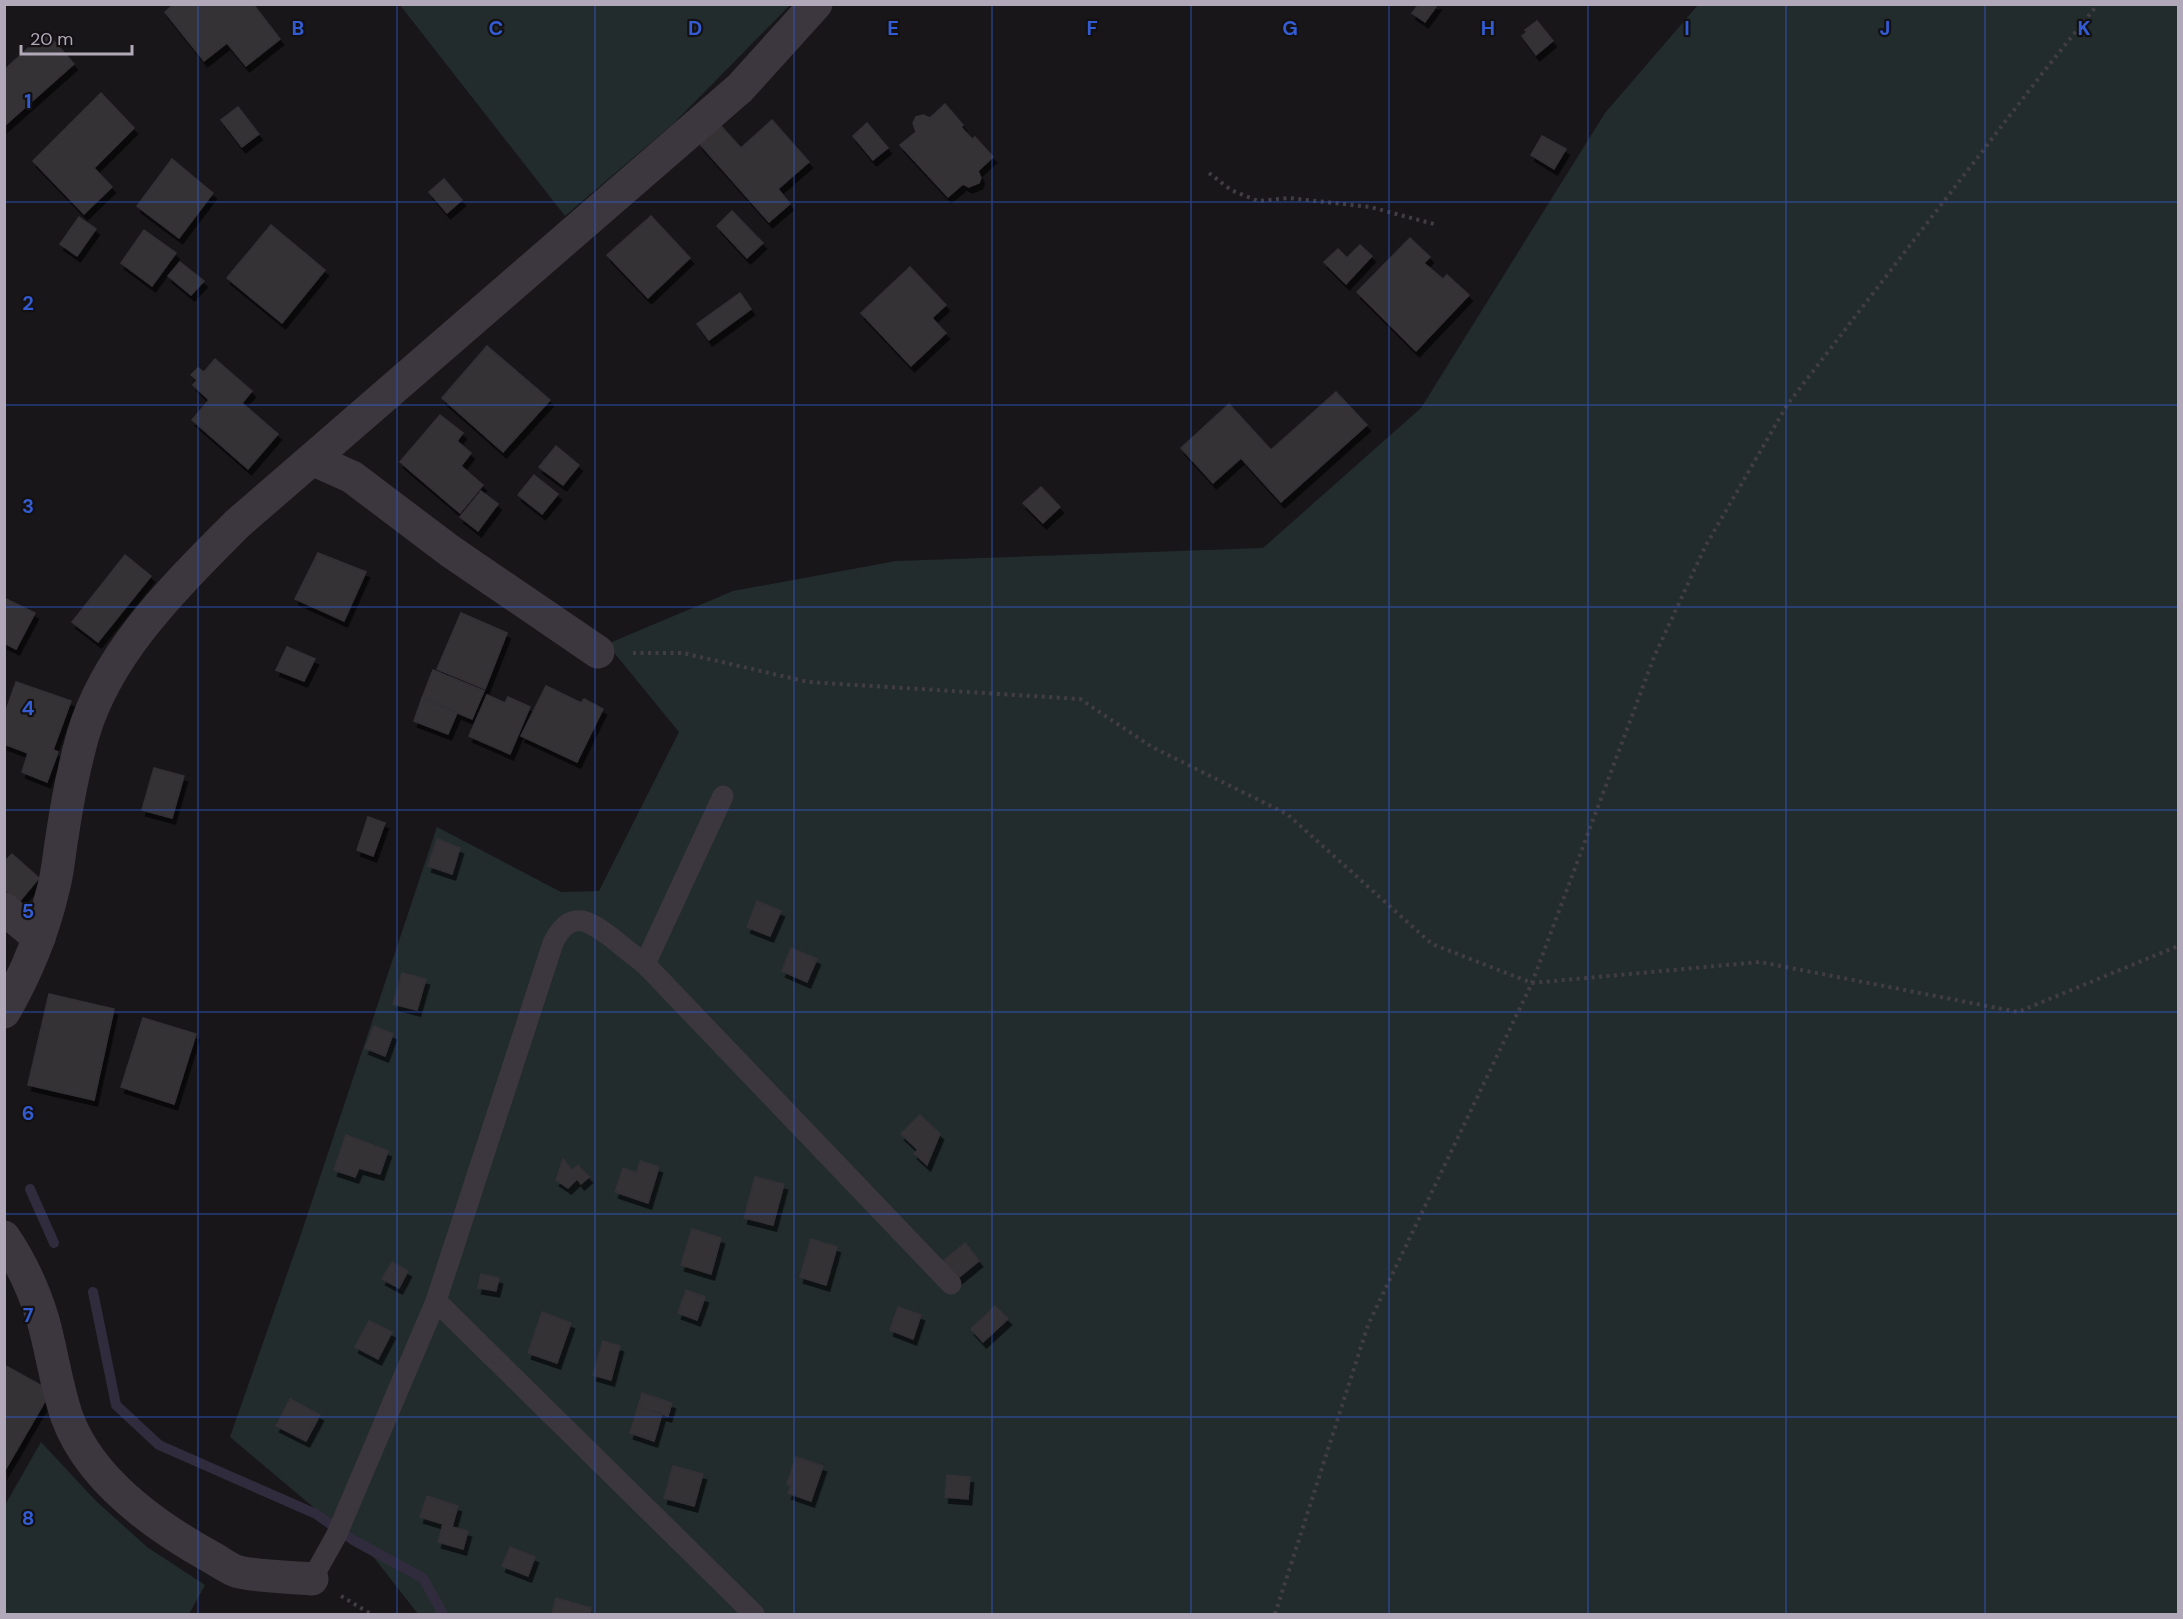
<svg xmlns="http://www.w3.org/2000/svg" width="2183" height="1619" font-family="'DM Sans',sans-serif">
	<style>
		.green { fill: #222c2c }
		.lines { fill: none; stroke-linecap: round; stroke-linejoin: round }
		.stream { stroke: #312c3d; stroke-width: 10 }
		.building { fill: #343135; stroke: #343035; stroke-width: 1.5; filter: url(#shadow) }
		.path { stroke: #423d45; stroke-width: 4; stroke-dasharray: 3 4.5; stroke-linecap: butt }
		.lane { stroke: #3c373e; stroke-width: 21 }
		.street { stroke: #3c373e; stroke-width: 33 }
		.grid { fill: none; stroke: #335cd3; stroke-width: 1.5; stroke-opacity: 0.55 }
		.grid-label { font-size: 20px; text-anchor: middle; font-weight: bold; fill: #335cd3; stroke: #131114; stroke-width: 4.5; stroke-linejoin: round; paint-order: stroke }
	</style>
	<defs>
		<filter id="shadow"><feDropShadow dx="3.5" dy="6" stdDeviation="0" flood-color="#0009"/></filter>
	</defs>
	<rect width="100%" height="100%" fill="#181619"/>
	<g class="green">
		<polygon points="400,5 790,5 674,123 565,216"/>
		<polygon points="1698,5 2178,5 2178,1614 418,1614 375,1559 230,1437 299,1240 437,827 561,892 599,891 679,732 607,644 733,591 896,561 1263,548 1421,408 1605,113"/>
		<polygon points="41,1442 96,1501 147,1547 205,1585 189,1614 5,1614 5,1505"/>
	</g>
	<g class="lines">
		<g class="stream">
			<polyline points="30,1189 54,1243"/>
			<polyline points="93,1292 116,1405 159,1445 316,1514 353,1540 423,1578 443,1614"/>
		</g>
	</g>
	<g class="building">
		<polygon points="174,4 253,4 280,39 246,66 227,43 204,61 165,12"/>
		<polygon points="1419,4 1438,4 1425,22 1412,13"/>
		<polygon points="1537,21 1553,41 1536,55 1522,36 1527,32 1525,30"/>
		<polygon points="46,32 74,64 4,126 4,70"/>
		<polygon points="101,93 134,128 94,168 112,187 84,214 33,161"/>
		<polygon points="945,104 963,125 961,127 972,139 975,137 993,157 978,171 981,178 979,183 969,187 963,184 948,197 900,145 916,132 913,123 916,117 923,115 930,118"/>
		<polygon points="238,107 259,134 242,147 221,120"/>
		<polygon points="772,120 809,162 778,189 790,204 769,222 699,143 720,125 741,148"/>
		<polygon points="867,123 888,148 873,160 853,136"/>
		<polygon points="1542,136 1566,149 1554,169 1531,155"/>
		<polygon points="172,159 213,193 179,238 137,206"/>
		<polygon points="444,179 462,200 447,213 429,192"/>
		<polygon points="732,211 763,243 747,258 717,226"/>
		<polygon points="651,216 690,258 648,298 607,255"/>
		<polygon points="79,217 96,229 77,256 60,244"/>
		<polygon points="271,225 325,270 282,323 227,278"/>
		<polygon points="144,230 176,253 152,286 121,263"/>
		<polygon points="1410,238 1430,257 1424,263 1443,279 1447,275 1469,295 1416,351 1357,292"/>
		<polygon points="1360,245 1372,256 1346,284 1324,262 1338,249 1347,258"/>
		<polygon points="180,262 204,281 191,295 168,276"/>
		<polygon points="910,267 946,305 932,318 946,333 911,366 861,313"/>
		<polygon points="740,293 751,309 709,340 697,324"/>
		<polygon points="487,346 550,400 503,452 442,398"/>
		<polygon points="215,359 252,391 242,403 278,434 248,469 192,420 209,400 193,385 197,380 191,375 198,368 204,372"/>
		<polygon points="1336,392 1367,425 1281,502 1241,458 1213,483 1181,448 1229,404 1271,450"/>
		<polygon points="440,415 463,433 457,441 471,453 461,466 483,485 460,513 400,462"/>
		<polygon points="556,446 579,465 563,485 539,467"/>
		<polygon points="534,475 558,494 542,514 518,495"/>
		<polygon points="1041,487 1060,507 1043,523 1023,503"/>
		<polygon points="481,491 498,504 478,531 460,517"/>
		<polygon points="318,553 366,572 344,621 295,599"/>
		<polygon points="125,555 151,576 98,642 72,622"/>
		<polygon points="4,598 35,613 16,649 4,643"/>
		<polygon points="461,613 507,633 485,689 437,669"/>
		<polygon points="287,647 315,659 304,681 276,670"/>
		<polygon points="433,670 484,691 472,719 422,698"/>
		<polygon points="16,682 71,701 53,750 58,752 47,782 22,772 28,753 4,744 4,716"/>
		<polygon points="546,686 581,703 584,699 603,709 577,762 521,736"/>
		<polygon points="487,695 505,703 508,697 530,707 510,754 469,736"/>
		<polygon points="422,698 457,713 448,734 414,721"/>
		<polygon points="154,768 184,776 172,818 142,810"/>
		<polygon points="368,817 385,823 373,856 357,850"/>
		<polygon points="437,839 460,848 452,874 428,866"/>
		<polygon points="12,854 39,878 19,902 4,889 4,862"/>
		<polygon points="757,901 781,911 770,936 747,927"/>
		<polygon points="791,948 817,959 807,982 782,971"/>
		<polygon points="402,973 426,979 417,1010 393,1004"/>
		<polygon points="49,994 114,1009 94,1100 28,1085"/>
		<polygon points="143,1018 196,1034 174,1104 121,1087"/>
		<polygon points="374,1026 393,1034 385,1056 365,1048"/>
		<polygon points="920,1115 940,1134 927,1165 914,1153 918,1150 901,1134"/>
		<polygon points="346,1135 388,1151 380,1174 359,1168 355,1177 334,1170"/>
		<polygon points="563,1159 572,1170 578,1165 589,1177 581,1184 577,1179 568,1188 556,1180"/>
		<polygon points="640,1161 659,1167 648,1203 615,1192 623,1168 637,1173"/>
		<polygon points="755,1177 784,1184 773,1225 744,1218"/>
		<polygon points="692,1229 721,1238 711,1274 681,1265"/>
		<polygon points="811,1239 837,1247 826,1285 800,1277"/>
		<polygon points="965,1243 979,1261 958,1278 943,1261"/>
		<polygon points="392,1262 408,1271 399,1288 382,1279"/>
		<polygon points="481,1274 499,1278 496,1291 478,1288"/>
		<polygon points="686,1290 705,1297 697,1320 678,1313"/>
		<polygon points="995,1306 1008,1319 983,1342 971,1329"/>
		<polygon points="898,1307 921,1315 913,1339 890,1330"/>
		<polygon points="542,1312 571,1323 557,1363 528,1353"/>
		<polygon points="369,1321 392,1332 378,1359 355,1347"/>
		<polygon points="603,1341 620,1346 611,1380 593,1375"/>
		<polygon points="4,1365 51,1391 4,1472"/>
		<polygon points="642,1393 672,1403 668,1416 638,1407"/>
		<polygon points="290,1399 320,1415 306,1441 276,1426"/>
		<polygon points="638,1407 662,1414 654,1441 630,1433"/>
		<polygon points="796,1457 823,1466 811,1501 788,1493 791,1486 787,1484"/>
		<polygon points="673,1466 703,1474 694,1506 664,1498"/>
		<polygon points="947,1475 970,1477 968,1499 945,1497"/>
		<polygon points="427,1496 458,1506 452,1527 468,1531 463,1549 438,1542 443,1524 420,1517"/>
		<polygon points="510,1547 535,1557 528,1576 502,1566"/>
		<polygon points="556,1598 591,1608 590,1614 552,1614"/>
	</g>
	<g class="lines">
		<g class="path">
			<polyline points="1209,173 1231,190 1258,201 1289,198 1370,207 1434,224"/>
			<polyline points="633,653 683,653 808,682 1080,699 1152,747 1287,814 1432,944 1532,983 1760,962 2018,1012 2178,946"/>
			<polyline points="341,1596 371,1614"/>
			<polyline points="1275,1614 1368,1325 1532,983 1654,657 1705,547 1787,405 2041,75 2098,4"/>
		</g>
		<g class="lane">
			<polyline points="645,964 723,796"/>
			<polyline points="436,1301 754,1614"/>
			<path d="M312,1579l24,-43 100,-235 117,-358c18,-37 38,-21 63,-2 9,8 19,15 29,23l306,320"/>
		</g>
		<g class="street">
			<polyline points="314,460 352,477 450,551 598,652"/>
			<polyline points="4,909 39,938"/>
			<path d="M4,1012c22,-38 39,-79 49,-122 5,-17 6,-36 9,-53 5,-34 12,-70 21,-102 25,-85 94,-150 154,-211l503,-436 76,-84"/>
			<path d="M4,1237c17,25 30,53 39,83 9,32 13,65 24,97 23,63 88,109 144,140 9,5 19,13 28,15 23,5 50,5 73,7"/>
		</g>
	</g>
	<path class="grid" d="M198,4v1610M397,4v1610M595,4v1610M794,4v1610M992,4v1610M1191,4v1610M1389,4v1610M1588,4v1610M1786,4v1610M1985,4v1610M4,202h2174M4,405h2174M4,607h2174M4,810h2174M4,1012h2174M4,1214h2174M4,1417h2174"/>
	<g class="grid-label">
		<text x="298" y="35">B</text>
		<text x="496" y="35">C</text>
		<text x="695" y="35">D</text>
		<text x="893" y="35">E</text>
		<text x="1092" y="35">F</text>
		<text x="1290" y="35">G</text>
		<text x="1488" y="35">H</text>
		<text x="1687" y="35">I</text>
		<text x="1885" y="35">J</text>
		<text x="2084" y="35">K</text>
		<text x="28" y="108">1</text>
		<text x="28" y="310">2</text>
		<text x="28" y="513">3</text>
		<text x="28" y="715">4</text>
		<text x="28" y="918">5</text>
		<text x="28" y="1120">6</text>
		<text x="28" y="1322">7</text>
		<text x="28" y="1525">8</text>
	</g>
	<rect width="2183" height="1619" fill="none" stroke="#b1a8b9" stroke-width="12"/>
	<path d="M21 45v9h111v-9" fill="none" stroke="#b1a8b9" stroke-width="3"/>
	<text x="30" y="45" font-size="18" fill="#b1a8b9" stroke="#131114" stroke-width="4.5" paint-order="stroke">20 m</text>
</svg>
